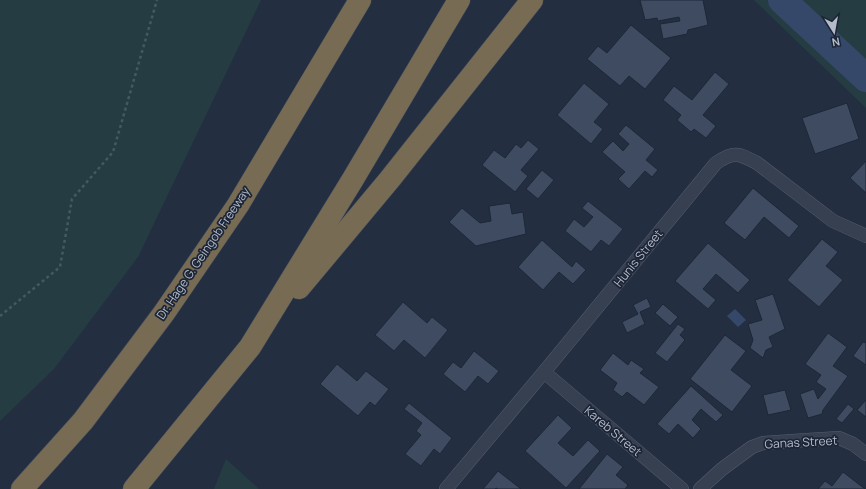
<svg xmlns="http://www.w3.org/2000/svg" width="866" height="489" font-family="Manrope,sans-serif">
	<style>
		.green { fill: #253d42 }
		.water { fill: #354869 }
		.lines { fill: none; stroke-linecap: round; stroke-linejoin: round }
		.river { stroke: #354869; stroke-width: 28 }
		.building { fill: #3f4b61; stroke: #1e2738 }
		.street-casing { stroke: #555e6e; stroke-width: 14 }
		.highway-casing { stroke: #424b5b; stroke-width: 23 }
		.path { stroke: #435a5f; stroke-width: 2.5; stroke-dasharray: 3 3; stroke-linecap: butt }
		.street { stroke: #374051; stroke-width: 13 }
		.highway { stroke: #776b54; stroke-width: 22 }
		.labels { text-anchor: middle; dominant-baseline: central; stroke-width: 3.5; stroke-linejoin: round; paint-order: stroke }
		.street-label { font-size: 12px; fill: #b4bccb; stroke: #1c2536 }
	</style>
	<rect width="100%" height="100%" fill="#232e41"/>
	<g class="green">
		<polygon points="0,0 261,0 138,257 54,369 0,421"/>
		<polygon points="754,0 866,0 866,108"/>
		<polygon points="226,459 259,489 214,489"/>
	</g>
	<polygon class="water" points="735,309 746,320 738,327 727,316"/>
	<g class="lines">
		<polyline class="river" points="782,0 866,78"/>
	</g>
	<g class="building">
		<polygon points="640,0 703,0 708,25 688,30 687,34 663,39 660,24 680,21 679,17 658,21 657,18 645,20"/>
		<polygon points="631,25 671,58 645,89 629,76 620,86 587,59 598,46 607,53"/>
		<polygon points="715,72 729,84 703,115 716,126 706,138 694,129 691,132 677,120 681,115 663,100 674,86 692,100"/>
		<polygon points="584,83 609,104 594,122 603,129 591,144 557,115"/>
		<polygon points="847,103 859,139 815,154 802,118"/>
		<polygon points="626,125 655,149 646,160 658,170 652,177 645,171 629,189 618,179 625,172 602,152 613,141 623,151 629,144 618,134"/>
		<polygon points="528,140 539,149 521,170 528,176 515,192 482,165 494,150 505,158 516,144 521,148"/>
		<polygon points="866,161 866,193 850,178"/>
		<polygon points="542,170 554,180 538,199 526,189"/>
		<polygon points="753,188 799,226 789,238 764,217 745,240 724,223"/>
		<polygon points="588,201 623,229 609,246 601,240 591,252 565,231 574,219 584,227 593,217 582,208"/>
		<polygon points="510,203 512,214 523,212 526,234 476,246 449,222 462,208 480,223 491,221 489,206"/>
		<polygon points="822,239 838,252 826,266 843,280 819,307 787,280"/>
		<polygon points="542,240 572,267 576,261 586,270 573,284 559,272 543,290 518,267"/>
		<polygon points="708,243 750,280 738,293 716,274 703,289 716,300 708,309 675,281"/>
		<polygon points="773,294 785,329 769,337 773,347 766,350 763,358 750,348 753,340 748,324 762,320 755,300"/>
		<polygon points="647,298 651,307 640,312 645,324 627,333 622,322 638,314 633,305"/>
		<polygon points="403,302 427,323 432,317 448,330 425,358 404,340 394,351 375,335"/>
		<polygon points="663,304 678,317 670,326 655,313"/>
		<polygon points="678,324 685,329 680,335 685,340 667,362 655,353"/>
		<polygon points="828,333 847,347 833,366 848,376 823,410 822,414 808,418 800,394 814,389 818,399 826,389 816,382 821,375 805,364"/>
		<polygon points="725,335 746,351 731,370 752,386 732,412 690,379"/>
		<polygon points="863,342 866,343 866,365 853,356"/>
		<polygon points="474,351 499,371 488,384 478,376 465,392 443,374 453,362 461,368"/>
		<polygon points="613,353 628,365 631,360 644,369 640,373 659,387 644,405 627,392 622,397 613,390 617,383 600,370"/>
		<polygon points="337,364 357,381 366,371 389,389 375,406 370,402 358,416 320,384"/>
		<polygon points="691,386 723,415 716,422 701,409 692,420 701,429 693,438 678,424 669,434 657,424"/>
		<polygon points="785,390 791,410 768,415 763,395"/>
		<polygon points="866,400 866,417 857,410"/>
		<polygon points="409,403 452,438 440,454 434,449 421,466 405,454 421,435 416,431 422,423 404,409"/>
		<polygon points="848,404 854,409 842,423 836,419"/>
		<polygon points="558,415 572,428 558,443 573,456 588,440 600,451 566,488 525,451"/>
		<polygon points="607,454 623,467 616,475 628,485 625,489 579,489"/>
		<polygon points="498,471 521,489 498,489 496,488 495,489 483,489"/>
		<polygon points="843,472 865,489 818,489 825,481 832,486"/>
	</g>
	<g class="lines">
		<g class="street-casing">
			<g id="street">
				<polyline points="544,372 682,489"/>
				<path d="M446,489l98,-117 172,-209c18,-12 22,-10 41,0l76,58 33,15"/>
				<polyline points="700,489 722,469 752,447 763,443 807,440 839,438 853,444 866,454"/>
			</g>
		</g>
		<g class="highway-casing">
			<g id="highway">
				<polyline points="299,288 390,179 532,0"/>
				<polyline points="22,489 83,421 164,313 238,205 360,0"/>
				<polyline points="134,489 250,347 353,179 459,0"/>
			</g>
		</g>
		<polyline class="path" points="0,316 60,267 72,199 113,152 157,0"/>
		<use href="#street" class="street"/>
		<use href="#highway" class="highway"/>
	</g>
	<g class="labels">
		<g class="street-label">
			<text transform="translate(203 253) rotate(-56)">Dr. Hage G. Geingob Freeway</text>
			<text transform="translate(638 258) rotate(-51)">Hunis Street</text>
			<text transform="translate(613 431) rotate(40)">Kareb Street</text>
			<text transform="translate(801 442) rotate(-3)">Ganas Street</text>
		</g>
	</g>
	<g transform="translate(834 32) rotate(169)" stroke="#1c2536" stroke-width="3" paint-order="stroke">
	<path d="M0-3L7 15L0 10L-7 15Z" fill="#b4bccb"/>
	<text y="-6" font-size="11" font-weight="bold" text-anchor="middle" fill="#b4bccb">N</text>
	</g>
</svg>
